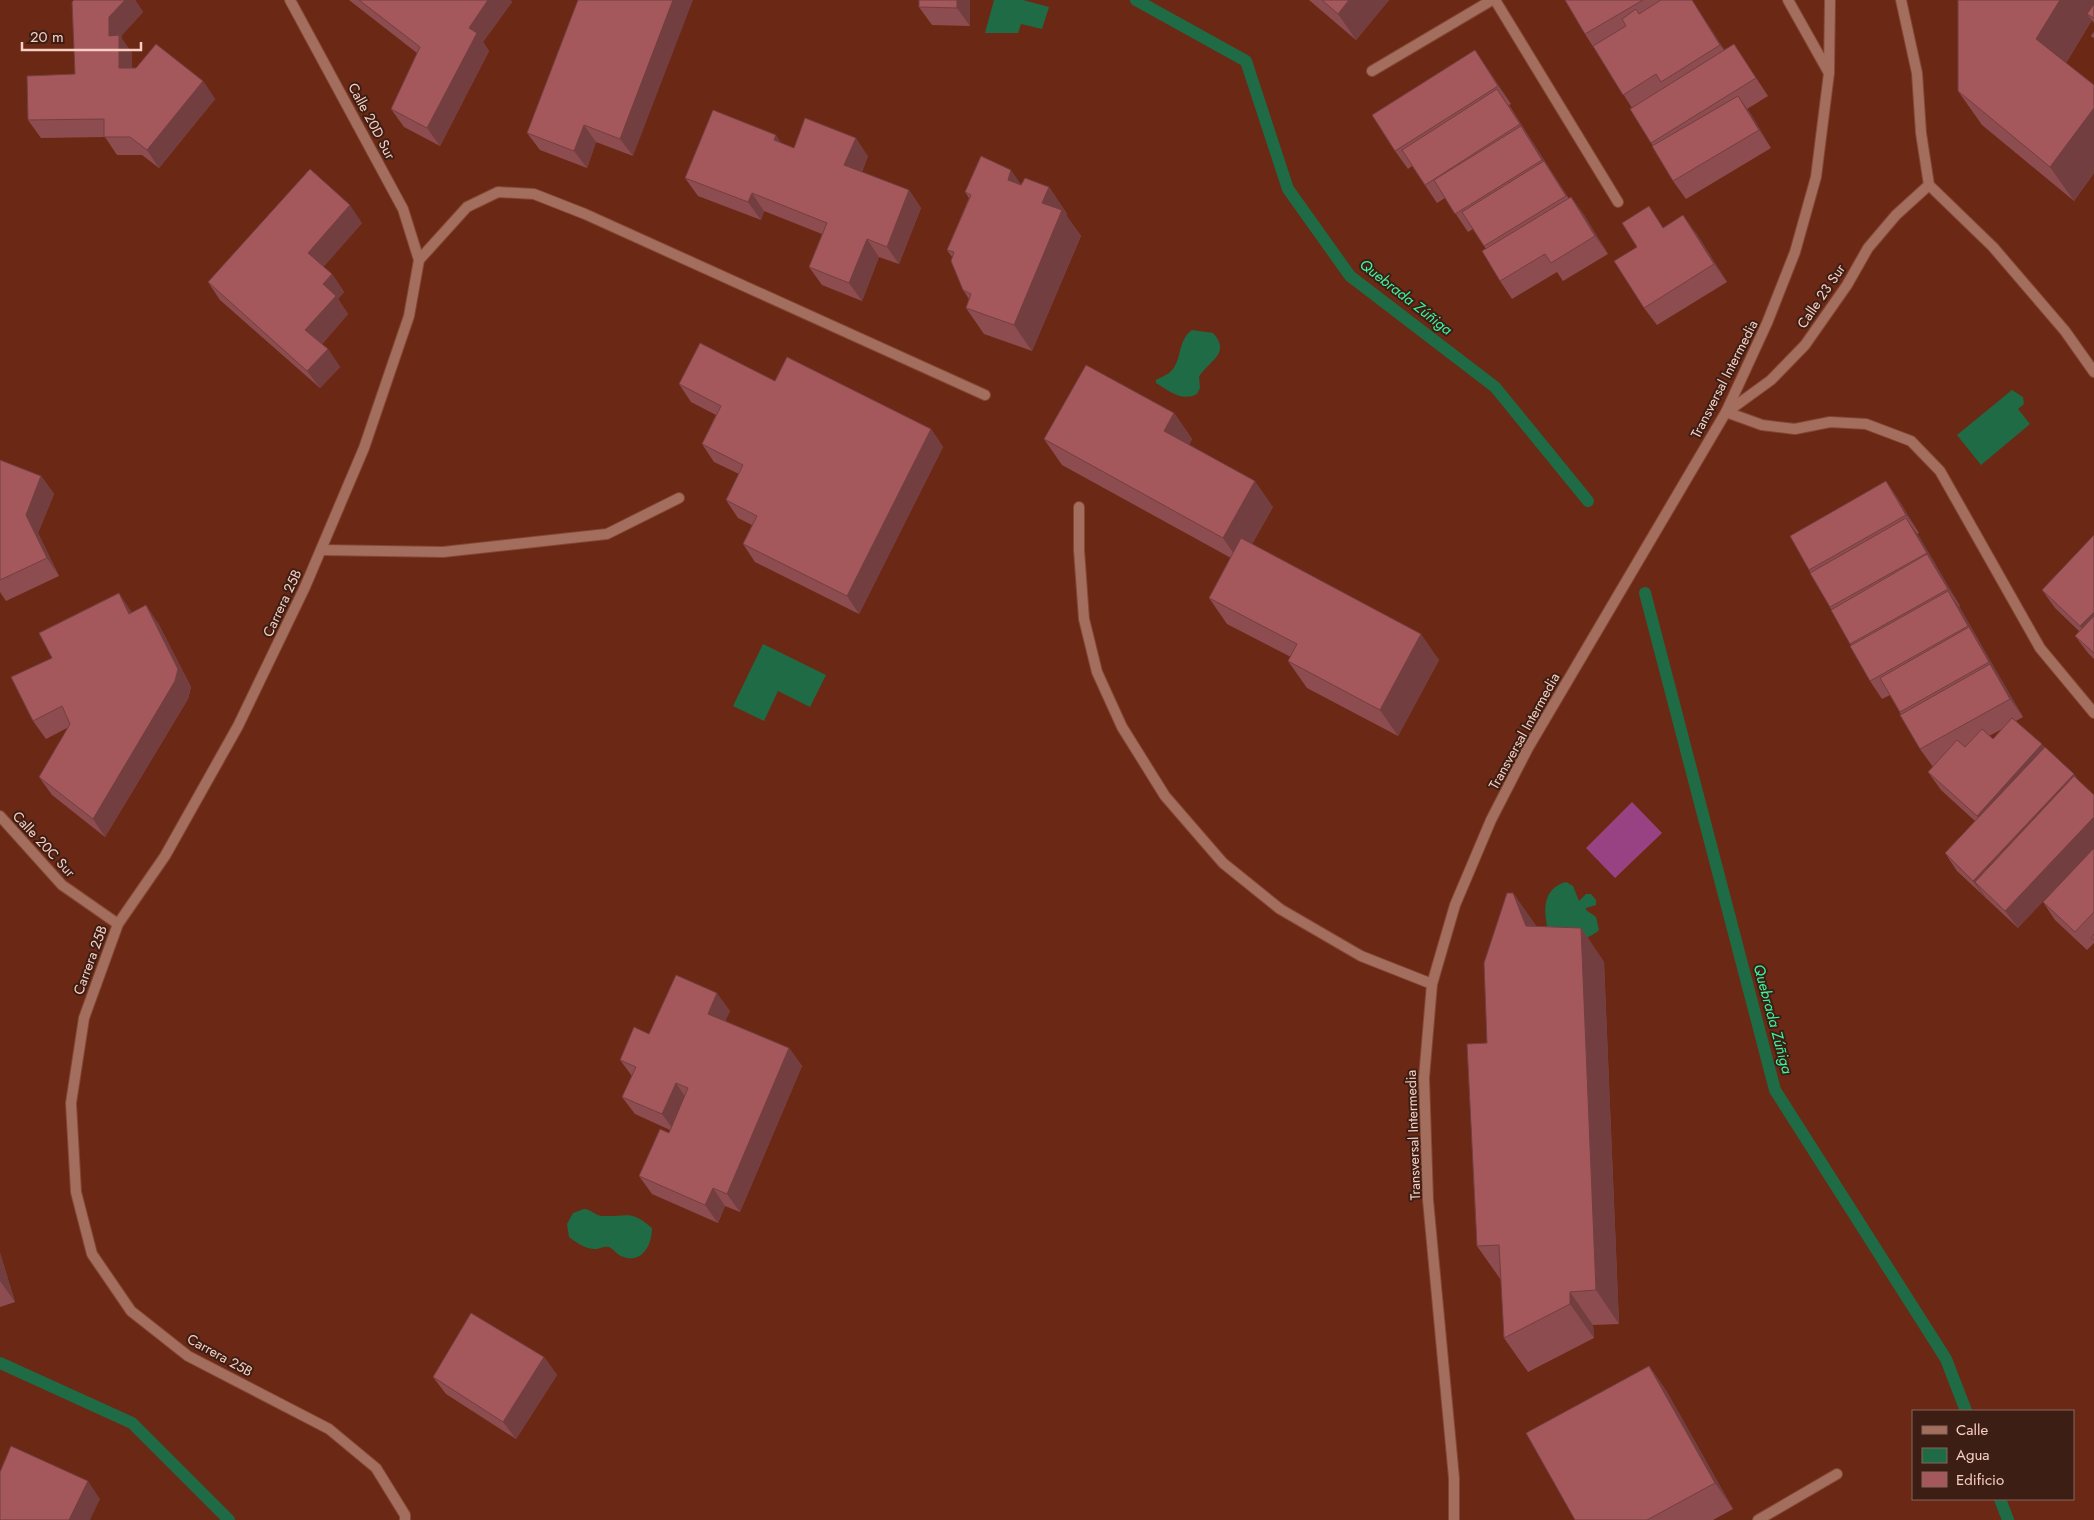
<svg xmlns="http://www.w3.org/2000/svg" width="2094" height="1520" font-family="Jost,sans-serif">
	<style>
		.green { fill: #984284 }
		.water { fill: #1e6b45 }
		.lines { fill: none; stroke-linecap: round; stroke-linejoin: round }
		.stream { stroke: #1e6b45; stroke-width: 12 }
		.service-casing { stroke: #844734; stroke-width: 12 }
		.minor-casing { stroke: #844734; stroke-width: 12 }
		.tertiary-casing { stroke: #844734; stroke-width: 12 }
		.service { stroke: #a36e5e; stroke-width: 10 }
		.minor { stroke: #a36e5e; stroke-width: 10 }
		.tertiary { stroke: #a36e5e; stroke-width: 10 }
		.wall { fill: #8d4c4f; fill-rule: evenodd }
		.shaded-wall { fill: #733e40 }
		.building { fill: #a4585c; stroke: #733e40 }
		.labels { text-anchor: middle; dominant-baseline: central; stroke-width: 4; stroke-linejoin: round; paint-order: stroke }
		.street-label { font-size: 14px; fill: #f8cfc2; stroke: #3c1e15 }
		.water-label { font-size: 15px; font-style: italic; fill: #38f7a0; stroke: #3c1e15 }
	</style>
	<rect width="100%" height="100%" fill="#6b2915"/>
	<polygon class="green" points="1632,802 1662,833 1615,878 1586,848"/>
	<g class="water">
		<polygon points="994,0 1023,0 1049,7 1042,29 1021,24 1018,33 985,33"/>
		<path d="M1192,330l21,3c19,21 -5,28 -14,44l1,11 -3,6c-15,8 -28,-3 -41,-11v-3c6,-3 13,-6 17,-11 9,-12 5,-29 19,-39z"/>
		<polygon points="2012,390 2023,397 2024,404 2018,409 2030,424 1981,465 1957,435"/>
		<polygon points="763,644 826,675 810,707 778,691 764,721 733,706"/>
		<path d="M1566,882l7,4 6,15 7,-7h5l5,6v5l-10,3v2l10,7 3,13c-18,16 -31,6 -51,-1 -5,-19 -5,-41 18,-47z"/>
		<path d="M584,1209c7,0 11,7 19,7 25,1 27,-7 49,12 0,18 -11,37 -31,28 -5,-2 -7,-7 -12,-9 -4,-1 -8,1 -12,2 -10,1 -20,-6 -28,-12l-2,-13 6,-11z"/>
	</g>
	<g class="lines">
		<g class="stream">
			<polyline points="1136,0 1246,61 1288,189 1350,276 1495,387 1588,501"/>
			<polyline points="1645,593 1775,1090 1946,1359 1966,1411"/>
			<polyline points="0,1363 132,1423 229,1520"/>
			<polyline points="2000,1499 2008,1520"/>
		</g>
		<g class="service-casing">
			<g id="service">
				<polyline points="1495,0 1618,202"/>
				<polyline points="1372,71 1492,0"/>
				<polyline points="419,260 467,207 498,192 534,194 585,214 985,395"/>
				<polyline points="1726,412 1762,425 1795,429 1830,422 1866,424 1911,441 1940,471 2040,648 2094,713"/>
				<polyline points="1079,507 1079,550 1084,619 1097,672 1122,727 1165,796 1223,863 1280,909 1361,956 1432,984"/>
				<polyline points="321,550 443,552 607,534 679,498"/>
				<polyline points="1758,1520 1837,1474"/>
			</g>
		</g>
		<g class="minor-casing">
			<g id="minor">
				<polyline points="290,0 403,209 419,260 409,316 364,448 305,587 238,726 165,856 118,924 84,1018 71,1103 76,1192 92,1254 131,1311 188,1356 329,1429 376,1468 405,1515 405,1520"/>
				<polyline points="1788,0 1829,73"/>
				<polyline points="0,816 62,885 118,924"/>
			</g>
		</g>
		<g class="tertiary-casing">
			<g id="tertiary">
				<polyline points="1901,0 1917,73 1921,133 1929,185 1993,247 2065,331 2094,372"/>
				<polyline points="1727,412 1771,380 1805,345 1847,285 1868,248 1896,215 1929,185"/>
				<polyline points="1454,1520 1454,1478 1428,1200 1424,1078 1432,984 1455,905 1491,820 1528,748 1726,412 1767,323 1795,252 1816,177 1829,73 1830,0"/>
			</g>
		</g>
		<use href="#service" class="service"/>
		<use href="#minor" class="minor"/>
		<use href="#tertiary" class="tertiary"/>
	</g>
	<g class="wall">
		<polygon points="74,0 135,0 143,12 122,35 122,39 132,53 132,68 203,81 215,99 159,168 142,155 117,155 105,137 41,138 28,120 75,74"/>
		<polygon points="349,0 510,0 512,2 483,42 489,51 440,146 404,127 391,109 417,53"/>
		<polygon points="578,0 633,156 596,142 587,168 540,150 527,133"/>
		<polygon points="970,0 970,26 932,25 919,7"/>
		<polygon points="1309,0 1389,0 1356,40"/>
		<polygon points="1565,0 1692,0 1724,50 1734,44 1768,96 1747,109 1771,148 1686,199 1673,181 1653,146 1630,109 1632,108 1585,34"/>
		<polygon points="2094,0 2094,23 2092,20 2066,63 2094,85 2094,173 2074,201 1982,125 1958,91"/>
		<polygon points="1487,68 1511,104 1509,105 1549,168 1569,199 1571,197 1584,215 1608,254 1563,281 1557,272 1512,299 1500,281 1486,249 1473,229 1468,232 1445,198 1437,203 1412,166 1408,169 1395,151"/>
		<polygon points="781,143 794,148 868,156 862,172 909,190 921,208 899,264 879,257 862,301 822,285 809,267 822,234 764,211 761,220 698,196 685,178"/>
		<polygon points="1021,185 1049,187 1067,214 1066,215 1081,236 1032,351 984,334 966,308 969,299 963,290 952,257 947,250 969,198 965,192"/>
		<polygon points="362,223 323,267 332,274 344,292 338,299 348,314 322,344 328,349 340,367 320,388 220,300 208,282"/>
		<polygon points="1664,228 1696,233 1727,282 1657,325 1644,308 1637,247"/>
		<polygon points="775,381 931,429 943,447 859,614 755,562 743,544 752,525 738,518 726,500 739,474 714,462 702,444 716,415 691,402 679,384"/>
		<polygon points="1174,413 1192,439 1189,445 1273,507 1252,544 1439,660 1398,736 1307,688 1288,661 1291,657 1227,624 1209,598 1231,558 1062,465 1044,439"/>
		<polygon points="0,460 41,476 54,494 38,533 59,576 6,601 0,592"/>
		<path d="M1886,481l12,18 21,34 -2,1 43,72 -1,1 64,110 -7,4 58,53 4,6 -60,148 -61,-57 -12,-18 30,-32 -34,-31 -13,-18 5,-5 -13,-18 -30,-54 -8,4 -12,-18 -19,-36 -42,-75zM2004,728l-11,11 -4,-3z"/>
		<polygon points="2094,535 2094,659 2088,653 2075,636 2079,631 2055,608 2042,590"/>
		<polygon points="132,612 158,623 191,687 188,699 105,837 52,795 39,777 69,727 46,739 33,721 52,658"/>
		<polygon points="2094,848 2094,943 2087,950 2055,920 2043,902"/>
		<polygon points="1513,893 1536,926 1581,928 1604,962 1619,1324 1593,1325 1594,1338 1528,1372 1504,1338 1501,1280 1477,1246 1487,1043"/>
		<polygon points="730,1011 725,1021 789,1048 802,1066 740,1212 725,1206 718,1223 652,1194 639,1176 670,1130 635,1114 622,1097 632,1076 620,1060 649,1034"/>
		<polygon points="0,1253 15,1302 0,1307"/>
		<polygon points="544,1357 557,1375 516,1439 446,1394 433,1377"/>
		<polygon points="1649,1366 1667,1392 1733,1509 1713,1520 1575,1520"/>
	</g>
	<g class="shaded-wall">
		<polygon points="125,0 135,0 143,12 122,35 122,39 132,53 132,86 119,68 109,36 109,17"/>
		<polygon points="488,0 510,0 512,2 483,42 489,51 440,146 427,128 469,28"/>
		<polygon points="673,0 693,0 633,156 620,139"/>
		<polygon points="957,0 970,0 970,26 957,8"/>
		<polygon points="1349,0 1389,0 1356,40 1338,14"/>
		<polygon points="1692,0 1733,63 1720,45"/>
		<polygon points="2060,0 2094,0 2094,17 2087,14 2092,20 2060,73 2036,39"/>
		<polygon points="1475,50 1511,104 1498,86"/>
		<polygon points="203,81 215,99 159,168 147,150"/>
		<polygon points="1497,89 1534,144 1579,214 1542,160"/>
		<polygon points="1738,96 1751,114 1771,148 1759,130"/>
		<polygon points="2094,108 2094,173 2074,201 2050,167"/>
		<polygon points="584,125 596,142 587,168 574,151"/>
		<polygon points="776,135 788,153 774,140"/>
		<polygon points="856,138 868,156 857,183 844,165"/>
		<polygon points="1011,170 1029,196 1008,180"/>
		<polygon points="1049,187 1067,214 1066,215 1081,236 1032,351 1014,325 1042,203"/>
		<polygon points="909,190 921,208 899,264 887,247"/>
		<polygon points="752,193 764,211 761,220 748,202"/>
		<polygon points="1571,197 1584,215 1608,254 1595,236"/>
		<polygon points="350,205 362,223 320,271 308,253"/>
		<polygon points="1683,215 1696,233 1727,282 1714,264"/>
		<polygon points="867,239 879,257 862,301 849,283"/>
		<polygon points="332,274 344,292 338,299 348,314 318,348 305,330 323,284"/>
		<polygon points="328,349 340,367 320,388 307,371"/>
		<polygon points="1174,413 1192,439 1182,457 1164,431"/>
		<polygon points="931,429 943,447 859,614 847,596"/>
		<polygon points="41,476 54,494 38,533 59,576 47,558 26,515"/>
		<polygon points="1255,481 1273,507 1241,564 1223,538"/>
		<polygon points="1886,481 1898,499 1919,533 1906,515"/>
		<polygon points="1906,518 1919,536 1939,570 1927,553"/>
		<polygon points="1927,554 1940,572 1960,606 1948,589"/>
		<polygon points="1948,591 1961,609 1981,644 1968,626"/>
		<polygon points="119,593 131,611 141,631 129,614"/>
		<polygon points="146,605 158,623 191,687 188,699 105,837 93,819"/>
		<polygon points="2094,612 2094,643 2093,644 2080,626"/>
		<polygon points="1969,627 1981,645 2023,717 2010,699"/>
		<polygon points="1421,634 1439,660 1398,736 1380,710"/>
		<polygon points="2042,744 2055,762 1990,834 1977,816"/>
		<polygon points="2074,774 2087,792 1975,882 1986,898 1986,899 1973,881"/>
		<polygon points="2094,817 2094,848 2018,928 2005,911"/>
		<polygon points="1513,893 1537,927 1526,926"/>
		<polygon points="1581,928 1604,962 1619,1324 1596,1290"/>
		<polygon points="717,993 730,1011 720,1032 708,1014"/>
		<polygon points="789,1048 802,1066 740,1212 727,1194"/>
		<polygon points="676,1083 688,1101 675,1132 662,1114"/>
		<polygon points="713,1188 725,1206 718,1223 705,1205"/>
		<polygon points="0,1253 15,1302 0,1281"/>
		<polygon points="1570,1292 1593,1325 1594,1338 1570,1304"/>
		<polygon points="544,1357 557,1375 516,1439 503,1422"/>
		<polygon points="1649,1366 1667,1392 1733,1509 1715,1483"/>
		<polygon points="88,1481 100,1499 90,1520 69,1520"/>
	</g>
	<g class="building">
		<polygon points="74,0 125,0 109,17 109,36 119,35 119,68 136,68 156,44 203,81 147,150 130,137 104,137 104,119 28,120 27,76 75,74 72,2"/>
		<polygon points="359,0 488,0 469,28 477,33 427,128 391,109 420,47"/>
		<polygon points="578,0 673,0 620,139 584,125 574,151 527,133"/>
		<polygon points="919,0 957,0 957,8 919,7"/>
		<polygon points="1322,0 1349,0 1338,14"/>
		<polygon points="1565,0 1643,0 1585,34"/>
		<polygon points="1661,0 1692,0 1720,45 1661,82 1656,74 1623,95 1593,46 1626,26 1622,19 1636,9 1639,14"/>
		<polygon points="1958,0 2060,0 2036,39 2094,85 2094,108 2050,167 1958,91"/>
		<polygon points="2094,4 2094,18 2087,14"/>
		<polygon points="2094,32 2094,38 2091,36"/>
		<polygon points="1734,44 1756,78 1651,143 1630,109"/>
		<polygon points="1475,50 1498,86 1395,151 1372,115"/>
		<polygon points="1497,89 1520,124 1425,185 1402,150"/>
		<polygon points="1738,96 1759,130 1673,181 1652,146"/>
		<polygon points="713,110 776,135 774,140 794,148 805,118 856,138 844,165 909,190 887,247 867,239 849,283 809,267 827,223 752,193 748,202 685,178"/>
		<polygon points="1521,126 1542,160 1455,214 1434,180"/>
		<polygon points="981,156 1011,170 1008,180 1021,185 1025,178 1049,187 1042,203 1062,210 1014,325 966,308 971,294 963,290 951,261 954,252 947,250 971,195 965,192"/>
		<polygon points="1544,161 1566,196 1484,246 1462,212"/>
		<polygon points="310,169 350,205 308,253 332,274 323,284 336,296 305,330 328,349 307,371 208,282"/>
		<polygon points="1571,197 1595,236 1551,263 1545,254 1500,281 1482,251"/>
		<polygon points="1649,206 1663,228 1683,215 1714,264 1644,308 1614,261 1637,247 1622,223"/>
		<polygon points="700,343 775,381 787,357 931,429 847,596 743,544 757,516 726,500 743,465 702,444 721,406 679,384"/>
		<polygon points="1086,365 1174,413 1164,431 1255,481 1223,538 1044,439"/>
		<polygon points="0,460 41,476 26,515 47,558 0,580"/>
		<polygon points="1886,481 1906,515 1809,570 1790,536"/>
		<polygon points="1906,518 1927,553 1830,607 1810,573"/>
		<polygon points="2094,535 2094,612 2080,626 2042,590"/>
		<polygon points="1241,538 1421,634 1380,710 1288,661 1297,644 1209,598"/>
		<polygon points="1927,554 1948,589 1850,644 1831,610"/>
		<polygon points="1948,591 1968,626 1870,681 1850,646"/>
		<polygon points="119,593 129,614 146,605 178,669 175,681 93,819 39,777 70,724 62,706 33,721 11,677 52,658 39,633"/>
		<polygon points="2094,616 2094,653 2075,636"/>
		<polygon points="1969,627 1989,662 1900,712 1880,678"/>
		<polygon points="1990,664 2010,699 1920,749 1900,715"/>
		<polygon points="2012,718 2042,744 1977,816 1928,772 1957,740 1965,747 1982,729 1993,739"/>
		<polygon points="2045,747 2074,774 1973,881 1945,853"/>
		<polygon points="2074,776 2094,795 2094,817 2005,911 1975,882"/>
		<polygon points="2094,848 2094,912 2075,932 2043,902"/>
		<polygon points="1507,893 1513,893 1526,926 1581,928 1596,1290 1570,1292 1570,1304 1504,1338 1499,1245 1477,1246 1467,1044 1487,1043 1484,963"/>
		<polygon points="2094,934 2094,940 2091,938"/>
		<polygon points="676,975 717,993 708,1014 789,1048 727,1194 713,1188 705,1205 639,1176 660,1129 669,1133 688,1088 676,1083 662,1114 622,1097 636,1067 620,1060 634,1027 649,1034"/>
		<polygon points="471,1313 544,1357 503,1422 433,1377"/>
		<polygon points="1649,1366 1715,1483 1647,1520 1575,1520 1526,1433"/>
		<polygon points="11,1446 88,1481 69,1520 0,1520 0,1472"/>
	</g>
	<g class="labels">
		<g class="street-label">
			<text transform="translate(372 121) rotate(62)">Calle 20D Sur</text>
			<text transform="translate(1821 296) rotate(-56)">Calle 23 Sur</text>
			<text transform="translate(1724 379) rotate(-63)">Transversal Intermedia</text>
			<text transform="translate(282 603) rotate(-65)">Carrera 25B</text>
			<text transform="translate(1524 731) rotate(-61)">Transversal Intermedia</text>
			<text transform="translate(44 844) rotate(47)">Calle 20C Sur</text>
			<text transform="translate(90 960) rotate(-70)">Carrera 25B</text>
			<text transform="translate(1413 1135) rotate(-92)">Transversal Intermedia</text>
			<text transform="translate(220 1355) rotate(29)">Carrera 25B</text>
		</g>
		<g class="water-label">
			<text transform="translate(1406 297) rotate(38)">Quebrada Zúñiga</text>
			<text transform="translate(1773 1019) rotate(75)">Quebrada Zúñiga</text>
		</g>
	</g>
	<rect x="1912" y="1410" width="162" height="90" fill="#3c1e15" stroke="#87655a"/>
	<rect x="1922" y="1426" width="25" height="8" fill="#a36e5e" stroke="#87655a"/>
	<text x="1956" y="1435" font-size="15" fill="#f8cfc2">Calle</text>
	<rect x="1922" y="1448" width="25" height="15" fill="#1e6b45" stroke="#87655a"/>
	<text x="1956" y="1460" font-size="15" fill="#f8cfc2">Agua</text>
	<rect x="1922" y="1472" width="25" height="15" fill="#a4585c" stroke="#87655a"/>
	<text x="1956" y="1485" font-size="15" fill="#f8cfc2">Edificio</text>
	<path d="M22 42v8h119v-8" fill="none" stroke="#f8cfc2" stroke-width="2.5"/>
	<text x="30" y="42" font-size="15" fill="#f8cfc2" stroke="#3c1e15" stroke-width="4" paint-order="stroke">20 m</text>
</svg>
